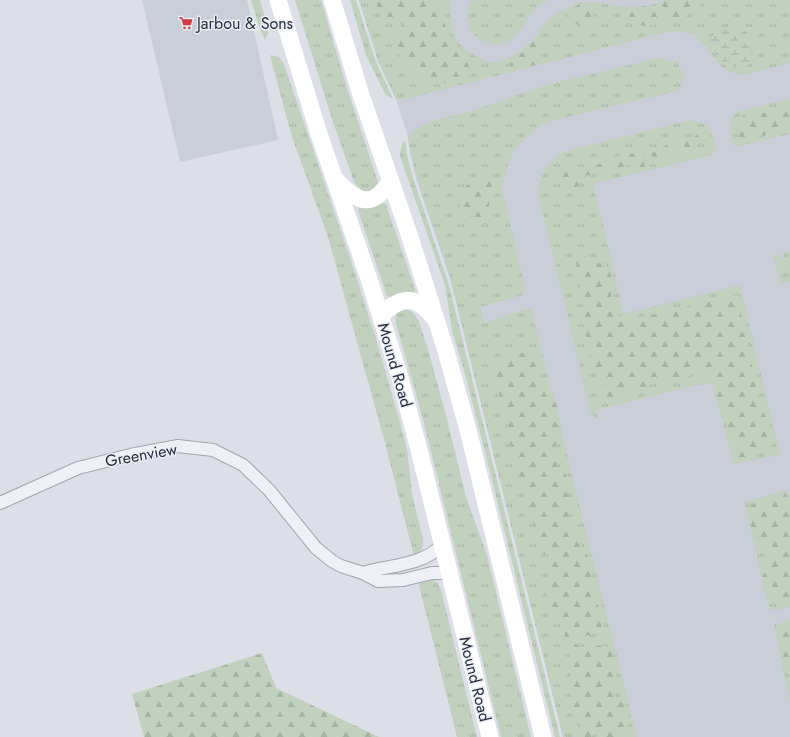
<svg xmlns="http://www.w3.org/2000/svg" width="790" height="737" font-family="Jost,sans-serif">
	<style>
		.built { fill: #caced9 }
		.grass { fill: url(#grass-tufts) }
		.forest { fill: url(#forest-firs) }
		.wetland { fill: url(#wetland-marsh) }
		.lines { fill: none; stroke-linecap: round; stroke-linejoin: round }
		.minor-casing { stroke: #a1a6b1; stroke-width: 14 }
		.minor { stroke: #eff0f5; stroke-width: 12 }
		.secondary { stroke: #fff; stroke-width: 17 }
		.labels { text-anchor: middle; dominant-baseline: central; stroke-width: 3; stroke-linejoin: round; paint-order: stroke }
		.poi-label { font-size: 16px; fill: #252c3d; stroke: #ebeef4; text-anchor: start }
		.street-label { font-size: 16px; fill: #252c3d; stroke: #ebeef4 }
	</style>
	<defs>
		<pattern id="grass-tufts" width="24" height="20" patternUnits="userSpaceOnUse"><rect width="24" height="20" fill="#c0d1bd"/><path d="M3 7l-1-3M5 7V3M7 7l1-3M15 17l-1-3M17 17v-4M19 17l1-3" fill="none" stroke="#a5b4a3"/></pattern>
		<pattern id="forest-firs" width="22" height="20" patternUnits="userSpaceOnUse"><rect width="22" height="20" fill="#c0d1bd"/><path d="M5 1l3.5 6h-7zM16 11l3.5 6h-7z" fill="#a5b4a3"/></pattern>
		<pattern id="wetland-marsh" width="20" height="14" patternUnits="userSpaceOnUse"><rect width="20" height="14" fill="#c0d1bd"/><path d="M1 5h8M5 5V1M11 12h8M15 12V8" fill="none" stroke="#a5b4a3"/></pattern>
	</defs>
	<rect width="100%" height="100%" fill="#dcdfe7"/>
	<g class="built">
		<polygon points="142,0 247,0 278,140 180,162"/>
		<polygon points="359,0 790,0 790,737 563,737 452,284 417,181 410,155 408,137 396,99 378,61"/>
	</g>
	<g class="grass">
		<polygon points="251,0 260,0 268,28 268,33 265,40 259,26"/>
		<polygon points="295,0 321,0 347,88 377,179 378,184 373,191 364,192 356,185 353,179 332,119"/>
		<polygon points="350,0 356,0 376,62 393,99 386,95 384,92 366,55"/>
		<path d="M359,0h92c-2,16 0,39 15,50 23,15 29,17 52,2 7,-5 13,-9 19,-16 3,-4 5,-9 8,-13 8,-8 23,-16 34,-20 15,-3 29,2 45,4 13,1 30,-1 41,-7h125v63l-48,12 -14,-3 -10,-9 -13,-18 -12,-11 -22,-3 -265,68h-10l-18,-38z"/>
		<path d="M472,0h77c-3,2 -7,4 -11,6 -10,9 -15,26 -28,34 -27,16 -56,-17 -38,-40z"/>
		<polygon points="270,55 279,57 284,64 353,267 376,339 397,412 407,449 412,494 423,539 422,549 417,554 414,556 385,443 328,237 291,134"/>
		<path d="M658,58l19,4 7,14 -5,13 -10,4 -119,28 -16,9 -19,18 -8,19 -5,22 24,102 -3,4 -43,12 4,16 47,-15 106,429h-74c-37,-150 -74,-301 -111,-451 -12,-50 -37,-97 -44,-149l13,-11 14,-6 37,-9 74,-26z"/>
		<polygon points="790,99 790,134 734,147 729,130 733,116 740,111"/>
		<path d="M686,121c22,-2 27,11 31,29l-5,1v4l-119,29 31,130 116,-29 40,170 -46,9 -22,-81 -16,2 -99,25 2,10 -5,-3 -4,-7 -52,-216c3,-21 8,-32 28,-43z"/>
		<polygon points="405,140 407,155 414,181 449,285 560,737 555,737 485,452 465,374 452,331 445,285 400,156 401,147"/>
		<polygon points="383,203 386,204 415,289 415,292 399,293 390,297 387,296 358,210 359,208 372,208"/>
		<polygon points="790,252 790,282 781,284 774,256 780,254 781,260 784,259 783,253"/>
		<path d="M405,309l6,2 7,8 10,30 20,74 18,74 21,58 44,182h-30l-78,-318 -27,-95c-2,-9 1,-12 9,-15z"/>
		<polygon points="787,490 790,502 790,607 770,611 744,502"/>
		<polygon points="430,579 437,582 441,590 477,737 457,737 419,585 420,581"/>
		<polygon points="790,620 790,701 774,625"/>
	</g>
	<g class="forest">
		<path d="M377,0h65c-3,22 9,38 20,56 5,7 9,10 9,19 -4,4 -7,7 -13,8 -8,1 -37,-2 -42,-7 -11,-10 -20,-25 -24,-39l10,-9 -1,-7c-13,-3 -14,0 -24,-11z"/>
		<polygon points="669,0 699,0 700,7 685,16 673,20 647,26 638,25 630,18 629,14 631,10 645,6 655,6"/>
		<path d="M581,4h5l7,9 1,9 -6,7c-10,-3 -17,-8 -21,-17l4,-4z"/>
		<polygon points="534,41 541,51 536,64 519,69 510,65 514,56 526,51"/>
		<path d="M790,105v25l-44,9 -7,-2 -4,-6c2,-23 21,-16 37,-19 6,-1 12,-4 18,-7z"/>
		<path d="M697,135l2,2c-2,9 -2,17 -10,21l-4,-2 -3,-10 -1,-1c-5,4 -9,10 -14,15 -7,6 -11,-7 -23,-5l-2,3 3,8 -3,2 -7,1 -8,-5 -6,5 -8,3 -6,-4 -17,7h-3c-7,7 -9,15 -19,14l-4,-4 -1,-7v-5l5,-4 22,-2 35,-13 28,-4z"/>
		<path d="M478,178c16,0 23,14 11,26v7l-2,6c-32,5 -38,-26 -9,-39z"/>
		<path d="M581,254l6,3 5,5 13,2 4,5 2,7v27l7,12 6,5h7l19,-5 29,-5 6,-3 48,-11 4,-1 4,4v14l19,92 9,18 6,19c-11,9 -24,16 -38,17l-6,-5 9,-10 -3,-6 -6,-3c-3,-9 -8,-18 -12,-27 -5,-13 -2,-28 -15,-37h-7l-12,7 -35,7 -30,11 -12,3 -21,-51 -1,-7v-21l-11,-62z"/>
		<path d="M533,351c11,8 5,14 8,25 3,8 10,14 13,21 4,9 7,30 8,40l-3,6 -6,4v7l2,6 3,6 6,4 2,6v14l5,12 -2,13 -3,6c4,11 13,19 19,29 7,11 9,37 12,51 2,10 7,16 7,27l-3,2v1c-9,4 -18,4 -26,9 1,4 3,8 8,9 6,1 14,-5 21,-3 17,6 13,35 10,48 3,4 7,6 10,9 8,9 9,21 -2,28v6h-23l-1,-4 -9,4h-4l-8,-16 -6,-27 -1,-15 2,-20 -7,-11 -1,-7 2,-15c-14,-9 -20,-27 -21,-43 5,-6 6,-11 6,-19 6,-5 8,-9 6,-16l-13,6 -4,-5 -3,-6 -3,-20 -24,-80 -6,-35 -12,-36 2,-7 10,-8z"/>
		<path d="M779,492l7,2 4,17v89c-6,1 -11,-2 -17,-1 -28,-18 6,-35 0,-48 -5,-10 -19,-16 -22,-25 -1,-4 0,-8 0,-12 0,-6 0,-10 5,-14l11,3 6,-9z"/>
		<path d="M787,623l3,1v54c-8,-9 -19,-50 -3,-55z"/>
		<polygon points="262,653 276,688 379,737 144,737 132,694"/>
	</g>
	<path class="wetland" d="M729,28l17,3c8,13 11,25 -1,37l-18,-1 -10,-11 -9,-12 5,-9z"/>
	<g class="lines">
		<g class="minor-casing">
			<g id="minor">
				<polyline points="0,503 78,468 130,455 178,446 213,450 243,465 269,490 316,548 332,561 341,566 363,573 378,581 403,580 432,573 449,573"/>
				<path d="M363,573c26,-8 59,-7 79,-28"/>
			</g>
		</g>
		<use href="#minor" class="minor"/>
		<g class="secondary">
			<polyline points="278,0 319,134 369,279 400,378 418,446 490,737"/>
			<polyline points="332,0 361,95 409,234 446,351 468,430 543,737"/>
			<path d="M336,180c20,21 36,31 54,1"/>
			<path d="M381,315c21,-20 36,-20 54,4"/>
		</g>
	</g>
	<defs>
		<g id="supermarket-bare" transform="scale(1.08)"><path d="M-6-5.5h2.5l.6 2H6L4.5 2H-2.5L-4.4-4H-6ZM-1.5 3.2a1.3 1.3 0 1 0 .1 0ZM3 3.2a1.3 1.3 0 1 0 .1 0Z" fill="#d13c45" stroke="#ebeef4" stroke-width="2.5" paint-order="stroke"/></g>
	</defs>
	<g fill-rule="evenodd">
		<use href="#supermarket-bare" x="186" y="23"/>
	</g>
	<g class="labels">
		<g class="poi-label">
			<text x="197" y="23">Jarbou &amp; Sons</text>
		</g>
		<g class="street-label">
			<text transform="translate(395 365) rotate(74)">Mound Road</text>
			<text transform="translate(141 455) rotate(-10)">Greenview</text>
			<text transform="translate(475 679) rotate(76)">Mound Road</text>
		</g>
	</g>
</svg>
